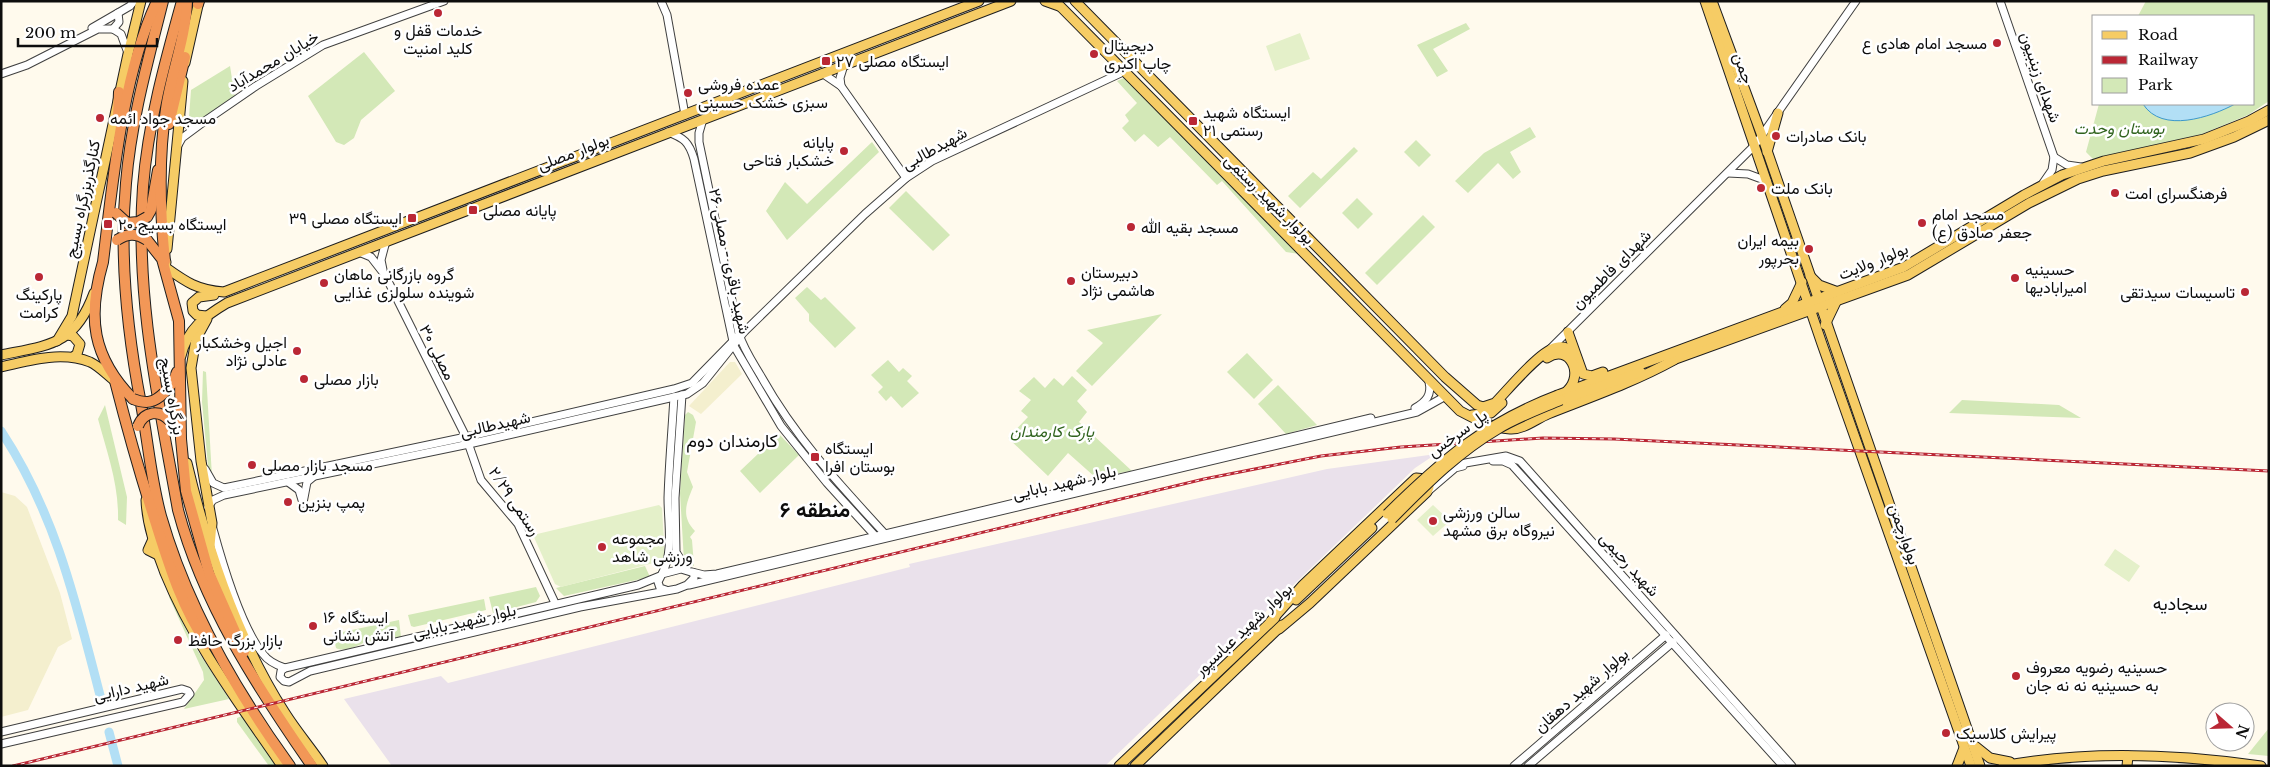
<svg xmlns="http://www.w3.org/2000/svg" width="2270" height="767" font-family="'Libre Baskerville',Vazirmatn,serif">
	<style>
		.industrial { fill: #eae1eb }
		.farmland { fill: #f4efce }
		.green { fill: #d3e8b7 }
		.pitch { fill: #e4f0c9 }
		.water { fill: #b2dff5; stroke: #3b98cb }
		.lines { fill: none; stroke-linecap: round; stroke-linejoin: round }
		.river { stroke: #b2dff5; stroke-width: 9 }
		.minor-casing { stroke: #404040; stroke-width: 9 }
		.major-casing { stroke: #1e1e1e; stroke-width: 11 }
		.highway-casing { stroke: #1e1e1e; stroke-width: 12 }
		.minor { stroke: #fff; stroke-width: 7 }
		.major { stroke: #f6cc65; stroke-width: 9 }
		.highway { stroke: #f29757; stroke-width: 10 }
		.rail-casing { stroke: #ba2735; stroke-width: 3 }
		.rail { stroke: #fff; stroke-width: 1; stroke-dasharray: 4; stroke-linecap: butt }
		.major-bridge-casing { stroke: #1e1e1e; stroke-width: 11; stroke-linecap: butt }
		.highway-bridge-casing { stroke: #1e1e1e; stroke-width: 12; stroke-linecap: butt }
		.major-bridge { stroke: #f6cc65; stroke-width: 9 }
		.highway-bridge { stroke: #f29757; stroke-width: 10 }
		.poi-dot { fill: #ba2735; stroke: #fff; stroke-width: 2 }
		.labels { text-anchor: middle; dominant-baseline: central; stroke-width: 5; stroke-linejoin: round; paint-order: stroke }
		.poi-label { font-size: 16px; fill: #0d0d0d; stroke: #fff; text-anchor: start }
		.street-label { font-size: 16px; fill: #0d0d0d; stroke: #fff }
		.park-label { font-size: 16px; font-style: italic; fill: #30631e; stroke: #fff }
		.neighbourhood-label { font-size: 18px; fill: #0d0d0d; stroke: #fff }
		.district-label { font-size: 21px; font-weight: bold; fill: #0d0d0d; stroke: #fff }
	</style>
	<rect width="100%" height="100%" fill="#fffaed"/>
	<polygon class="industrial" points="1436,454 1415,468 1105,766 392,766 344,699 441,676 448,683 910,567 909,564 1327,469"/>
	<g class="farmland">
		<polygon points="730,362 735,362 742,374 701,414 689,406"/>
		<polygon points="1,492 15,496 27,507 60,593 72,639 58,647 28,710 1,717"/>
	</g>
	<g class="green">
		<polygon points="2146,1 2269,1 2269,101 2248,115 2202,134 2093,159 2086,152 2099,104 2254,104 2254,16 2138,16"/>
		<polygon points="1466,23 1470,29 1433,49 1448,71 1437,77 1417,45"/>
		<polygon points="364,52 395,91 361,120 354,138 344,145 336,142 308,96"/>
		<polygon points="230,66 235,98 199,120 189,117 191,90"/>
		<polygon points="1124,78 1299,254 1286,252 1222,181 1217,185 1170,137 1158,147 1144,134 1135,142 1122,128 1129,121 1125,115 1137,103 1117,81"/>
		<polygon points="1530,127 1536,137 1510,152 1521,172 1513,179 1498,163 1468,193 1455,181 1484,153"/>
		<polygon points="1416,140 1431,155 1419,167 1404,152"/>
		<polygon points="872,142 879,152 787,240 766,211 785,182 807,204"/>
		<polygon points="1354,147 1358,151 1300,208 1288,196 1313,172 1321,179"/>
		<polygon points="906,191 950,235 933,251 889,208"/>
		<polygon points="1357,198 1373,214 1358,229 1342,213"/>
		<polygon points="1423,215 1435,227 1377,285 1365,273"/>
		<polygon points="807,287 821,300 825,297 856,328 835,348 809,321 809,314 795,298"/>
		<polygon points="1162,314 1092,386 1076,371 1103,343 1087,330"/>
		<polygon points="1247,353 1273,380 1254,399 1227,372"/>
		<polygon points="888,360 899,372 903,368 912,376 907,381 919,393 902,408 891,396 886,401 878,392 883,387 871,375"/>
		<polygon points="203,371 206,372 212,477 209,476 202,402"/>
		<polygon points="1072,376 1087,390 1077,401 1087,412 1079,422 1132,471 1095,477 1068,453 1048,476 1008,438 1028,417 1021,411 1031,400 1019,391 1034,377 1045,388 1054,378 1063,386"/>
		<polygon points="1278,385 1317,425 1286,434 1258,404"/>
		<polygon points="1962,400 2059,405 2081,418 1949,413"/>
		<path d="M105,405l22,92 -1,28 -8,-5c1,-35 -11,-68 -20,-101z"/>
		<path d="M688,412l5,3 3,7 -9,50 6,15c-7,17 -12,30 2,44l-5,6 2,3 2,26 -10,-5 -4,-68 5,-78z"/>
		<polygon points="779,434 799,455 760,493 740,471"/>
		<polygon points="645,566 650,577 564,596 556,588"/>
		<polygon points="536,587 540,596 536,602 493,613 489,597"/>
		<polygon points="170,596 192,642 229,699 184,709 204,680 203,672 169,597"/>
		<polygon points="484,599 486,610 414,627 411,626 408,615"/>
		<path d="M399,620l2,17 -38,6c-7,4 -20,9 -27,5l-3,-14z"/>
		<polygon points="242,716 276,766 269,766 237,722 237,718"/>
		<polygon points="2269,728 2269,756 2248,754"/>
	</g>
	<g class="pitch">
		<polygon points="1300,33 1310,59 1275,71 1266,46"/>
		<polygon points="659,505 662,508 665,560 561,587 555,584 533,535"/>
		<polygon points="1433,505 1450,521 1433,536 1417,520"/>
		<polygon points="2115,549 2140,566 2129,582 2104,565"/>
	</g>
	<path class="water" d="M2143,104h92c-24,13 -73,30 -92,0z"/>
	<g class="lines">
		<g class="river">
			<path d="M1,431c56,85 76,176 101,272"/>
			<polyline points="109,732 118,766"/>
		</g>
		<g class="minor-casing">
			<g id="minor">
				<polyline points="661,1 667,15 685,115"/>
				<polyline points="2000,1 2054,157 2052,170 2043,183"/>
				<polyline points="92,28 130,6 134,1"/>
				<polyline points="113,29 119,22 118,13"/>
				<polyline points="822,73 841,86 906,178"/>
				<polyline points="1,74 27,65 98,29 113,29 121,34 128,53"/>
				<polyline points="841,86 840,78 844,65"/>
				<polyline points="179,114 186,124 200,123"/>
				<path d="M703,119l-4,14v9l40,192c5,16 15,30 23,44 33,59 77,106 123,156l-1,3"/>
				<path d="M668,132c16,6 21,10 26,27l40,187 47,80 46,57 51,56"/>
				<polyline points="177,147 182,138 205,121 256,86 323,45 444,1"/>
				<polyline points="2054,157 2067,165 2081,167"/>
				<polyline points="1728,173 1748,174 1767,181"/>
				<polyline points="359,252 371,257 385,275 466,437 481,480 518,524 555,603"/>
				<polyline points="383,270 381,260 386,241"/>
				<polyline points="1551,348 1755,145 1856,1"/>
				<polyline points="682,395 675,498 676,552 687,570"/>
				<path d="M1415,408c11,-6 17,-13 14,-26"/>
				<polyline points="1493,461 1503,461 1512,465 1783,766"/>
				<polyline points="1448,466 1506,456 1520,461 1792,766"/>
				<polyline points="205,469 213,483 224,488 466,437 674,389 692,383 741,333"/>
				<polyline points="288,482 299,490 302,500"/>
				<polyline points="1427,492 1455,468 1463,466"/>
				<polyline points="303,503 307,482 313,477"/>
				<polyline points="208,507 213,500 224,495 469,444 687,394 703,383 744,332 865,214 906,178 932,161 1123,72"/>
				<path d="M213,529c9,33 28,98 50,125 5,7 13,11 22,14"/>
				<polyline points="692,572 704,575 717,574 1371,418"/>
				<path d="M662,574c12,-23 6,-50 6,-76 1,-33 4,-67 6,-101"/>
				<polyline points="660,576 638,585 285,668 281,671 280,677 284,681 289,682 310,671 580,607 677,589 687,585 694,578 694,573 681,569 662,574 658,582 660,588 666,590"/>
				<polyline points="689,585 1417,412 1444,397"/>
				<polyline points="1,732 182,689 188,691 190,694 183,702 1,744"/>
				<polyline points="1514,766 1666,635"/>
				<polyline points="1528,766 1673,642"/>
			</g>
		</g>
		<g class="major-casing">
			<g id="major">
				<polyline points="1045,1 1059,6"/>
				<path d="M1055,1l405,410c15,8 32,17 50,18 13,1 26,-10 38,-15 43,-17 86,-32 126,-54"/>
				<path d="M1075,1l370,376 32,28 6,2 12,-4c12,-12 47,-55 63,-56 7,-1 13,3 17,8"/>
				<polyline points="1705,1 1822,344 1971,766"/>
				<polyline points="1712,1 1762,136 1980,766"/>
				<polyline points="185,63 199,1"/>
				<polyline points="1767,152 1778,113"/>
				<polyline points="167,249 183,81"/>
				<path d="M166,262l-1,5c21,15 32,23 59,25l755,-291"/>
				<polyline points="1810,276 1819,285 1838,292"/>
				<polyline points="1785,309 1792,303 1802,282"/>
				<polyline points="206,316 197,315 193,311 192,303 199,297 214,295"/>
				<polyline points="207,319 196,339 191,368 201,461 212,523 210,546"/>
				<polyline points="1825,325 1836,302"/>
				<polyline points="1568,332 1583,374 1592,376 1603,372"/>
				<polyline points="68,335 73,336 80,344 77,354 73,357"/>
				<polyline points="57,341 72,316 128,54 141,1"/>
				<path d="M1,355c49,-10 74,-10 93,-62"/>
				<path d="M181,356c6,-27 24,-40 46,-53l784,-302"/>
				<path d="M1547,358c22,-15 38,16 20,33"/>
				<polyline points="1670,361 1908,275 2029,203 2078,179 2103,171 2190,153 2234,137 2269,120"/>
				<path d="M1,367c29,-7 61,-16 89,-5 9,4 17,13 25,19"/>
				<polyline points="1558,395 1904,267 2024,195 2062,175 2104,161 2204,139 2249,121 2269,110"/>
				<polyline points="1561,400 1641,372"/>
				<polyline points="1472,415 1491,413 1502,403"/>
				<path d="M187,463c20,84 51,177 98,250 12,19 26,35 38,53"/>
				<path d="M146,500c1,26 10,49 19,73 29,71 74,130 117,193"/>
				<polyline points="153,539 148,550 158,555"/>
				<polyline points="1296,600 1372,528"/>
				<polyline points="1270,622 1303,585 1416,478 1426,479 1429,487 1427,492 1310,603 1279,629"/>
				<polyline points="1975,746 1990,758 2010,762"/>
				<polyline points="1119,766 1275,618"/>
				<polyline points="1135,766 1282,625"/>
				<polyline points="1957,766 1964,748"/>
				<path d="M2003,766c85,-16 173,-12 258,0"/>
				<polyline points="2127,766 2128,756"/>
			</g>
		</g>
		<g class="highway-casing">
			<g id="highway">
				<path d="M163,1c-15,60 -32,120 -37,182 -7,75 1,148 15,221 7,37 10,76 20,112 26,91 74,174 129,250"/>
				<path d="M182,1c-17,61 -34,122 -39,186 -8,110 16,216 35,323 25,94 79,177 134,256"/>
				<polyline points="198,4 199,1"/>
				<polyline points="118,117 119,92"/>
				<polyline points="169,124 185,57"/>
				<polyline points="147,217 151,210 158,170"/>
				<polyline points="147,240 162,259 179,321 181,439 186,491 209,573 244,652"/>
				<path d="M165,261c-5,-49 -7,-102 1,-152 5,-36 20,-71 21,-108"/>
				<path d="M115,381c12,47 25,93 40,140 14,44 26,85 52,123"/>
				<polyline points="164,393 173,382 177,372"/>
				<path d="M133,399c-41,-42 -46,-82 -30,-137 10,-82 19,-186 54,-261"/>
			</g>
		</g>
		<use href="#minor" class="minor"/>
		<use href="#major" class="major"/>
		<use href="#highway" class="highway"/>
		<g class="rail-casing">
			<polyline id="rail" points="13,766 1204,479 1321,456 1401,447 1543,438 1614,439 2269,471"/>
		</g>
		<use href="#rail" class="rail"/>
		<g class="major-bridge-casing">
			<g id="major-bridge">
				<path d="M1387,514c55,-54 97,-91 171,-119"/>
				<path d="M1392,519c33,-33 65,-66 106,-90 20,-12 42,-20 63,-29"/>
			</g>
		</g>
		<g class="highway-bridge-casing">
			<g id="highway-bridge">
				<polyline points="116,213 127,223 138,222 147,217"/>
				<path d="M117,240c11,-7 19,-7 30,0"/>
				<path d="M133,399c13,5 21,4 31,-6"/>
				<path d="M138,426c6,-15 22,-17 32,-5"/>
			</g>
		</g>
		<use href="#major-bridge" class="major-bridge"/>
		<use href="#highway-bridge" class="highway-bridge"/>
	</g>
	<g class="poi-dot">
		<circle cx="438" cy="13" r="5"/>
		<circle cx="1997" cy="43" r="5"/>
		<circle cx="1094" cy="54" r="5"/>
		<rect x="821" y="56" width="10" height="10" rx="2.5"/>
		<circle cx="688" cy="93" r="5"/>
		<circle cx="100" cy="118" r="5"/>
		<rect x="1188" y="116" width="10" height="10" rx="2.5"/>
		<circle cx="1776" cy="136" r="5"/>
		<circle cx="844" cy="151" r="5"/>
		<circle cx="1761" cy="188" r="5"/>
		<circle cx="2115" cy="193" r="5"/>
		<rect x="468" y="205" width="10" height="10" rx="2.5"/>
		<rect x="407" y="213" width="10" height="10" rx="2.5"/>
		<circle cx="1922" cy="223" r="5"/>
		<rect x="103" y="219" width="10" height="10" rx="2.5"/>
		<circle cx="1131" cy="227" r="5"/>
		<circle cx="1809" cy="249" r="5"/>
		<circle cx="39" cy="277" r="5"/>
		<circle cx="2015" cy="278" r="5"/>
		<circle cx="1071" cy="281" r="5"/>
		<circle cx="324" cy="283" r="5"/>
		<circle cx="2245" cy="292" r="5"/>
		<circle cx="297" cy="351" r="5"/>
		<circle cx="304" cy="379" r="5"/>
		<rect x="810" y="452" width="10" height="10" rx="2.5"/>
		<circle cx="252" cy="465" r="5"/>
		<circle cx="288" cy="502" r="5"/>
		<circle cx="1433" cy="521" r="5"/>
		<circle cx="602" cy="547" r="5"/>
		<circle cx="313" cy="626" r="5"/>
		<circle cx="178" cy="640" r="5"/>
		<circle cx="2016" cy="676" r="5"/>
		<circle cx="1946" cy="733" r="5"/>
	</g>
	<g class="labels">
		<g class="poi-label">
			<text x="438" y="30" text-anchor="middle">خدمات قفل و<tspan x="438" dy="18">کلید امنیت</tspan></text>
			<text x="1987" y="43" text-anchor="end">مسجد امام هادی ع</text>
			<text x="1104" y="45">دیجیتال<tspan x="1104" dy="18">چاپ اکبری</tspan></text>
			<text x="836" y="61">ایستگاه مصلی ۲۷</text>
			<text x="698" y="84">عمده فروشی<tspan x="698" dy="18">سبزی خشک حسینی</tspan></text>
			<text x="1203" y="112">ایستگاه شهید<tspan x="1203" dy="18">رستمی ۲۱</tspan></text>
			<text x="110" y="118">مسجد جواد ائمه</text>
			<text x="1786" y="136">بانک صادرات</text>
			<text x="834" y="142" text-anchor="end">پایانه<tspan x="834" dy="18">خشکبار فتاحی</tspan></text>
			<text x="1771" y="188">بانک ملت</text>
			<text x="2125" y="193">فرهنگسرای امت</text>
			<text x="483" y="210">پایانه مصلی</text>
			<text x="1932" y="214">مسجد امام<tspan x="1932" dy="18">جعفر صادق (ع)</tspan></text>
			<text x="402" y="218" text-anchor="end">ایستگاه مصلی ۳۹</text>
			<text x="118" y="224">ایستگاه بسیج ۲۰</text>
			<text x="1141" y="227">مسجد بقیه الله</text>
			<text x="1799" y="240" text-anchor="end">بيمه ايران<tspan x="1799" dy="18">بحرپور</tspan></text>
			<text x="2025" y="269">حسینیه<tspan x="2025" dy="18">امیرابادیها</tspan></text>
			<text x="1081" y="272">دبیرستان<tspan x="1081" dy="18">هاشمی نژاد</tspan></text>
			<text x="334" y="274">گروه بازرگانی ماهان<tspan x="334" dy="18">شوینده سلولزی غذایی</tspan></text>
			<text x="2235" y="292" text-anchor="end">تاسیسات سیدتقی</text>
			<text x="39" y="294" text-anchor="middle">پارکینگ<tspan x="39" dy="18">کرامت</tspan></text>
			<text x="287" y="342" text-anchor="end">اجیل وخشکبار<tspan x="287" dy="18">عادلی نژاد</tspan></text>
			<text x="314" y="379">بازار مصلى</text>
			<text x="825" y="448">ایستگاه<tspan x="825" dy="18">بوستان افرا</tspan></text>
			<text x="262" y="465">مسجد بازار مصلی</text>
			<text x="298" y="502">پمپ بنزین</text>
			<text x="1443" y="512">سالن ورزشی<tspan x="1443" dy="18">نیروگاه برق مشهد</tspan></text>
			<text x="612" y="538">مجموعه<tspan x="612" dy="18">ورزشی شاهد</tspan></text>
			<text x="323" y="617">ایستگاه ۱۶<tspan x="323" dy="18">آتش نشانی</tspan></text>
			<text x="188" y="640">بازار بزرگ حافظ</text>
			<text x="2026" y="667">حسینیه رضویه معروف<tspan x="2026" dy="18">به حسینیه نه نه جان</tspan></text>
			<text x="1956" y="733">پیرایش کلاسیک</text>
		</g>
		<g class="street-label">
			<text transform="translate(273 61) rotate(-31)">خیابان محمدآباد</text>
			<text transform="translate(1744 68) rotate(71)">چمن</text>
			<text transform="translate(2041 77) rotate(71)">شهدای زینبیون</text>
			<text transform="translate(934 148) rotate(-29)">شهیدطالبی</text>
			<text transform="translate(573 152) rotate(-21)">بولوار مصلی</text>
			<text transform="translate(82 199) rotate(-78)">کنارگذربزرگراه بسیج</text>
			<text transform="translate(1270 199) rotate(45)">بولوار شهید رستمی</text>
			<text transform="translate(730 261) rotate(78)">شهید باقری - مصلی ۲۶</text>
			<text transform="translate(1873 261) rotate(-22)">بولوار ولایت</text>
			<text transform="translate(1611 269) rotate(-45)">شهدای فاطمیون</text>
			<text transform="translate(438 352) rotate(63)">مصلی ۳۰</text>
			<text transform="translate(173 396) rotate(80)">بزرگراه بسیج</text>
			<text transform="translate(495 424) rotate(-13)">شهیدطالبی</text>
			<text transform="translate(1457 433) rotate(-36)">پل سرخس</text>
			<text transform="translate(1064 482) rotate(-13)">بلوار شهید بابایی</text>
			<text transform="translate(515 501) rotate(56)">رستمی ۲/۲۹</text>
			<text transform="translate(1905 534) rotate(71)">بولوارچمن</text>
			<text transform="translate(1630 564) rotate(48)">شهید رحیمی</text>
			<text transform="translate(464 621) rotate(-13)">بلوار شهید بابایی</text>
			<text transform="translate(1243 629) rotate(-43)">بولوار شهید عباسپور</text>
			<text transform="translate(131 687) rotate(-13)">شهید دارایی</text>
			<text transform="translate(1581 690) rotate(-41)">بولوار شهید دهقان</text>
		</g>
		<g class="park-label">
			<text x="2119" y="128">بوستان وحدت</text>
			<text x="1052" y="431">پارک کارمندان</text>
		</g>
		<g class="neighbourhood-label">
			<text x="732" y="441">کارمندان دوم</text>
			<text x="2180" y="604">سجادیه</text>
		</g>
		<g class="district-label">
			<text x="815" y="510">منطقه ۶</text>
		</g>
	</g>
	<rect width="2270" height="767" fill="none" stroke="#0d0d0d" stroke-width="5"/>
	<rect x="2092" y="15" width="162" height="90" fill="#ffffff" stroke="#9e9e9e"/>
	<rect x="2102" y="31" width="25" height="8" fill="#f6cc65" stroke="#9e9e9e"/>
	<text x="2138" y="40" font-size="15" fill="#0d0d0d">Road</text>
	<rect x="2102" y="56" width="25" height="8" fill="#ba2735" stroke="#9e9e9e"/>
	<text x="2138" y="65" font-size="15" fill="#0d0d0d">Railway</text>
	<rect x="2102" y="78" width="25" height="15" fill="#d3e8b7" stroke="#9e9e9e"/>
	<text x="2138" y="90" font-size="15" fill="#0d0d0d">Park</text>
	<g transform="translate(2230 727) rotate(110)"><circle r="24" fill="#ffffff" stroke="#9e9e9e"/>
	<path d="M0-4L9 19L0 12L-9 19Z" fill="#ba2735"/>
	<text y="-8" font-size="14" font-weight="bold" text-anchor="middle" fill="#0d0d0d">N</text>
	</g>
	<path d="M18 38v8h139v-8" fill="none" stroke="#0d0d0d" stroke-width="2.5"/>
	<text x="25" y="38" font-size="15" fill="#0d0d0d" stroke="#ffffff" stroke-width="4" paint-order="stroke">200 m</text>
</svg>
